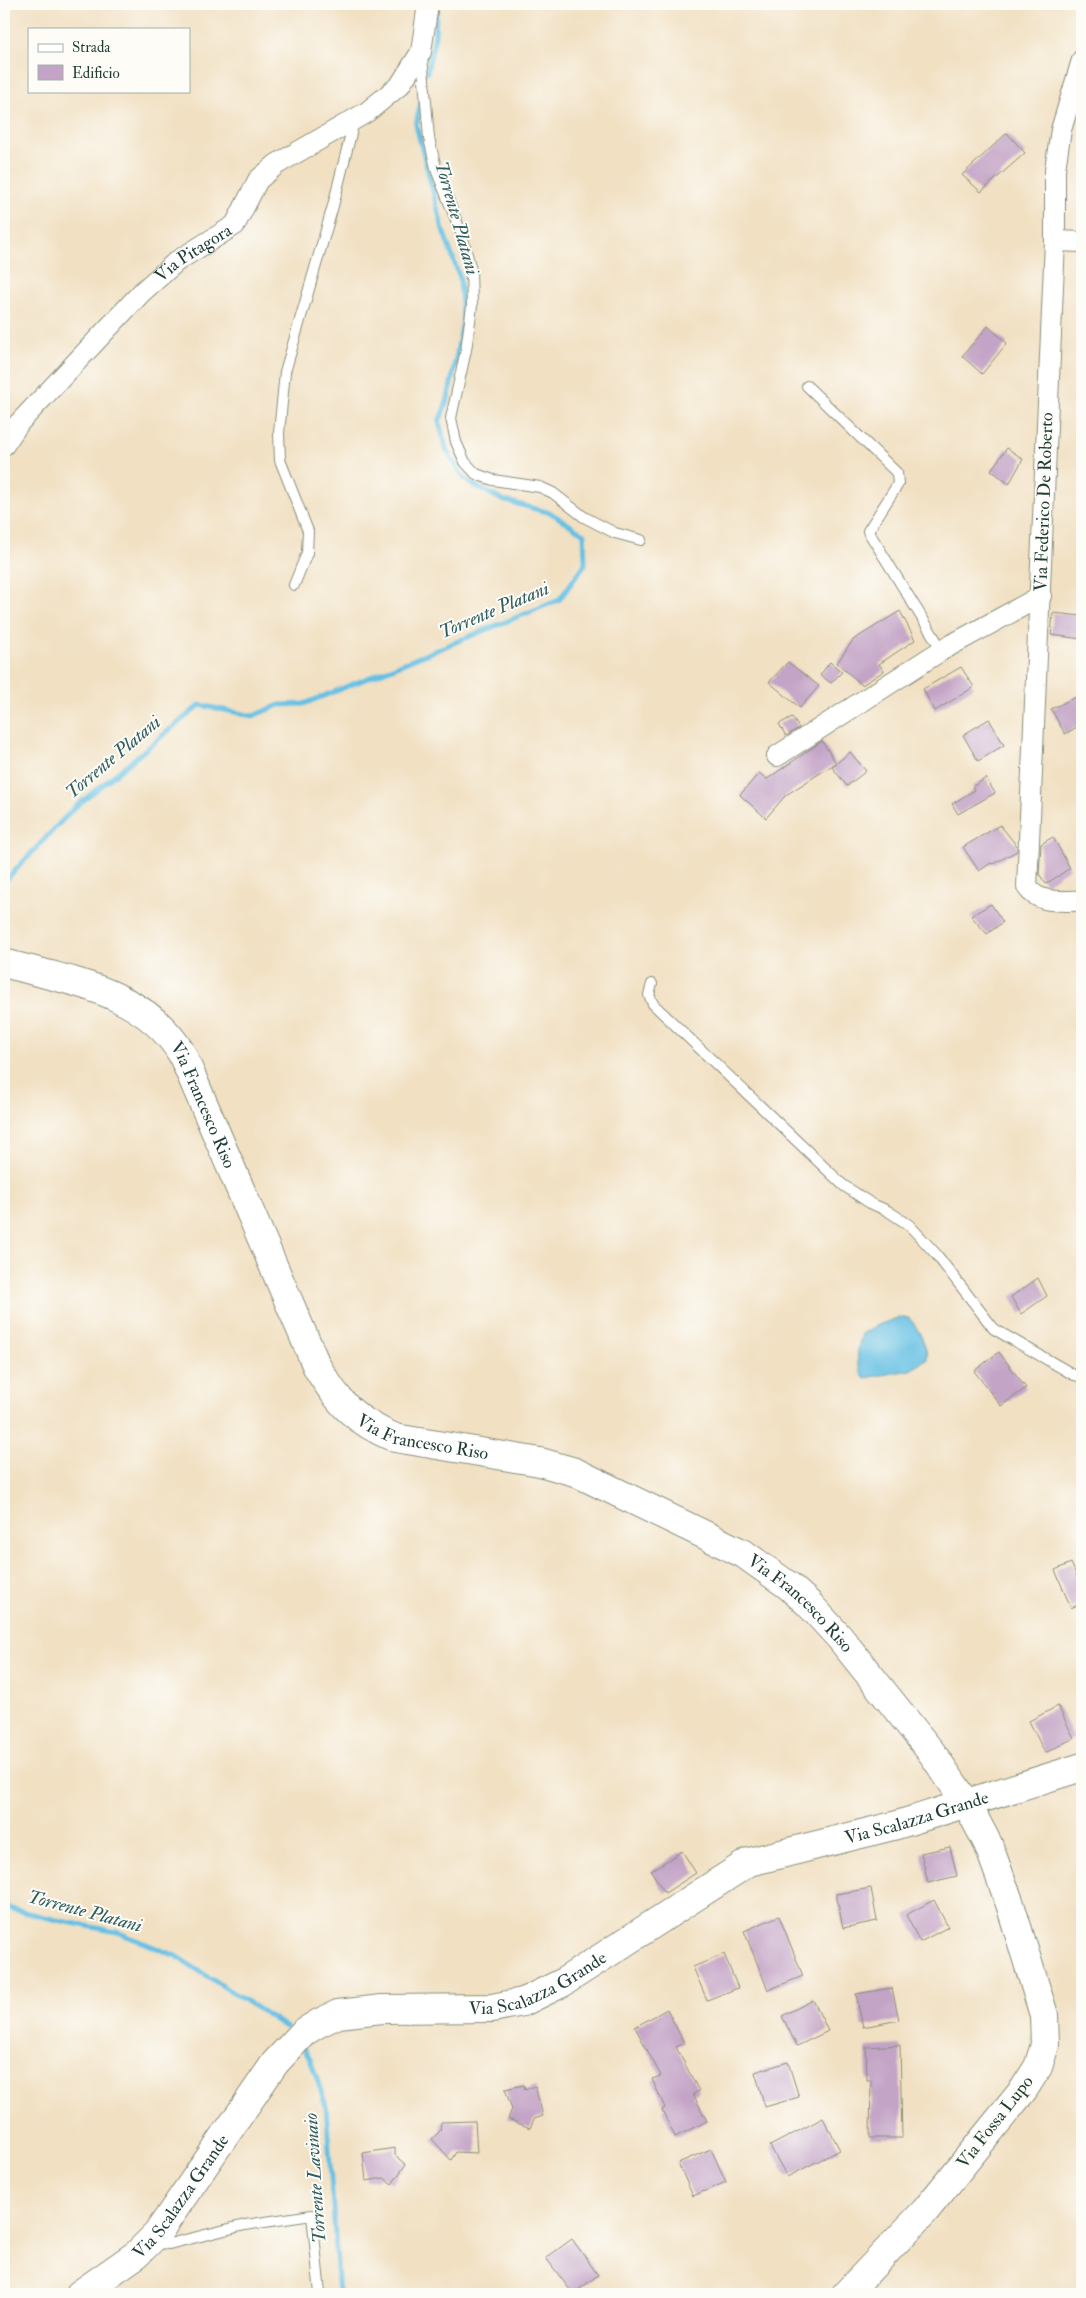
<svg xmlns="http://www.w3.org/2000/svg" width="1086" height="2298" font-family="'IM FELL Double Pica',serif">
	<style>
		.water { fill: #65c0e3; stroke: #427e8c }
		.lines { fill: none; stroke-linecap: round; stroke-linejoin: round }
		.stream { stroke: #65c0e3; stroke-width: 5 }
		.building { fill: #c3a3c6 }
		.lane-casing { stroke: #888e7b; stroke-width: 12 }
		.street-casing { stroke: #888e7b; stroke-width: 22 }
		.secondary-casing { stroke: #888e7b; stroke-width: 30 }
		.lane { stroke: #fff; stroke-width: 10 }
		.street { stroke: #fff; stroke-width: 20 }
		.secondary { stroke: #fff; stroke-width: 28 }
		.labels { text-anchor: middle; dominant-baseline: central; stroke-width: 4; stroke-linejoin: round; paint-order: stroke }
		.street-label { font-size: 18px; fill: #1f3d34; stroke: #fdfcf7 }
		.water-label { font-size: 19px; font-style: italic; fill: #305e60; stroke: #fdfcf7 }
	</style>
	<rect width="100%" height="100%" fill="#fdfcf7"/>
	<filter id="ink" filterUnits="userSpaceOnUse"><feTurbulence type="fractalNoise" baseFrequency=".02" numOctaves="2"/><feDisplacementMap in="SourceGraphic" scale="10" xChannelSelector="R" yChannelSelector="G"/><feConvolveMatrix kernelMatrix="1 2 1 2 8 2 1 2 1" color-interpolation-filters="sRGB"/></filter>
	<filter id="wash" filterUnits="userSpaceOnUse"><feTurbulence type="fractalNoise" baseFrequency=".0096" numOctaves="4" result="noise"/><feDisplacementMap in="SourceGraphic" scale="20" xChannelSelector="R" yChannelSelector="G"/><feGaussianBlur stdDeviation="1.12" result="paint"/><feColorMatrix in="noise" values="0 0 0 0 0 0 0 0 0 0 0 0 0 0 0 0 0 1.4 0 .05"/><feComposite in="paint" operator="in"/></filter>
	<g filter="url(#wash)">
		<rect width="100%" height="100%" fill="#f1e0c2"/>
		<path class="water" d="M897,1318h12c9,9 19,29 18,42l-17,10 -45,8c-11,-13 -8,-28 -3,-44l13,-8z"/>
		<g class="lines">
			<g class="stream">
				<polyline points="427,73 435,35 436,13"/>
				<polyline points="4,882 74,808 200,705 253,716 279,705 304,704 559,600 585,564 584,534 551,513 502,500 465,480 447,451 439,422 448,399 463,322 460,278 443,230 416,125 422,96"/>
				<polyline points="4,1904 8,1908 57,1920 117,1932 176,1956 286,2027"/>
				<polyline points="303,2047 311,2061 326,2106 339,2294"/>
			</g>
		</g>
		<g id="blocks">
			<g class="building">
				<polygon points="1007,133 1025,153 981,192 962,175"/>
				<polygon points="988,326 1007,343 982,374 962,356"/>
				<polygon points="1007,448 1023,459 1009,484 991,470"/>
				<polygon points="900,611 915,640 879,664 884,671 862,685 837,663 853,640"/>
				<polygon points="1053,613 1082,616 1082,639 1051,635"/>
				<polygon points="788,662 819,686 800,708 769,682"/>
				<polygon points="830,662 842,672 831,683 820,675"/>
				<polygon points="961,667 974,687 935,711 923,689"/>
				<polygon points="1082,694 1082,724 1065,734 1051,709"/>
				<polygon points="792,717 799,728 786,736 779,724"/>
				<polygon points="989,719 1004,745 978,761 963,735"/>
				<polygon points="822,741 836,763 786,795 766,818 740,795 759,773 767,779"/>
				<polygon points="850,752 866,771 847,786 832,767"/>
				<polygon points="986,778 995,793 958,814 952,804 974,790 972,787"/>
				<polygon points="1000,825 1017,846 1017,851 993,864 991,863 979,871 963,847"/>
				<polygon points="1053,837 1070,868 1046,884 1039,874 1041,844"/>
				<polygon points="991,904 1003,922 987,934 971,916"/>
				<polygon points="1038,1278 1047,1296 1021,1314 1011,1297"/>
				<polygon points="999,1352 1026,1388 1001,1406 974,1371"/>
				<polygon points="1071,1563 1082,1588 1082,1603 1071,1608 1055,1570"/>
				<polygon points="1058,1706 1074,1738 1045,1753 1029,1721"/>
				<polygon points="950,1847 957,1876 928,1883 921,1853"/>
				<polygon points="682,1851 696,1873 665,1893 651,1871"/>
				<polygon points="871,1888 877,1921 843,1928 836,1894"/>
				<polygon points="934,1900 948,1927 920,1942 906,1915"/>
				<polygon points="779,1916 803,1976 768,1990 744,1931"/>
				<polygon points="724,1954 738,1988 707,2000 693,1967"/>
				<polygon points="892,1988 899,2020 863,2027 856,1994"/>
				<polygon points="813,2000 828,2031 797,2046 782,2016"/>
				<polygon points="667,2009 684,2043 676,2047 699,2091 693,2094 707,2121 675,2137 662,2110 665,2108 652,2079 661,2076 635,2027"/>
				<polygon points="900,2045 902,2138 870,2138 871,2080 867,2080 866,2047"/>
				<polygon points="788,2062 799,2097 765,2107 755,2072"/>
				<polygon points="524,2085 525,2090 535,2086 543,2116 534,2119 530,2128 508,2119 512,2109 505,2089"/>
				<polygon points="823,2118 840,2150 787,2177 770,2146"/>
				<polygon points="475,2121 477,2153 456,2152 451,2160 432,2139 440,2131 441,2122"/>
				<polygon points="395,2148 395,2155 406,2164 392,2184 384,2178 366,2181 363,2153"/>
				<polygon points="711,2149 726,2182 693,2196 678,2163"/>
				<polygon points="572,2239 598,2275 573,2294 546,2258"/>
			</g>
		</g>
	</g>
	<g filter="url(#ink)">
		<use href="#blocks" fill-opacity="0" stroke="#888e7b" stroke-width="1"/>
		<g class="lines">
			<g class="lane-casing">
				<g id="lane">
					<polyline points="422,56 429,138 437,172 462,235 471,270 472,306 466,350 451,418 456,442 465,462 476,474 493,480 540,487 553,493 584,517 615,533 641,540"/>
					<polyline points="807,386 897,473 898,484 868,531 942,650"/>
					<polyline points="294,585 307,553 308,531 280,460 279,433 285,372 333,206 354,121"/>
					<polyline points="652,984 649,995 653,1004 843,1185 870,1203 888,1211 909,1225 936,1254 994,1329 1074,1375 1082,1377"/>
					<polyline points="155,2242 169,2244 245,2225 312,2215 320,2294"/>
				</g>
			</g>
			<g class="street-casing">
				<g id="street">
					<path d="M1082,60l-21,70 -6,39v72l-28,646c12,18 36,13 55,14"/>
					<polyline points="1055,241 1082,242"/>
					<path id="s1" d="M4,445l15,-22 123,-131 35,-31 58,-36 23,-45 19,-16 90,-52 33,-27 21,-33 7,-48"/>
					<polyline points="777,756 942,650 1041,596"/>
				</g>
			</g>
			<g class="secondary-casing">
				<g id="secondary">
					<path id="s2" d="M4,963c65,18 141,28 178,91l135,313c22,37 38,54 78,71l145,24 35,10 169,82 45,32 20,18 31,34 92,115 35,51 21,40 22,60 34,111 1,30 -7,22 -14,22 -99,122 -79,83"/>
					<path id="s3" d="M80,2294l57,-40 20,-20 118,-171 29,-31 15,-9 19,-9 44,-5 110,-1 31,-6 39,-19 187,-121 148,-37 185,-58"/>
				</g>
			</g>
			<use href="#lane" class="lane"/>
			<use href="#street" class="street"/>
			<use href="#secondary" class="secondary"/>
		</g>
	</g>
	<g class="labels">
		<g class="street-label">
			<text stroke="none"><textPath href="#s1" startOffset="271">Via Pitagora</textPath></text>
			<text transform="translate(1044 502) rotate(-88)">Via Federico De Roberto</text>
			<text stroke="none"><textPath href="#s2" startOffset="261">Via Francesco Riso</textPath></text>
			<text stroke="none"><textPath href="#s2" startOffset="681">Via Francesco Riso</textPath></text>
			<text stroke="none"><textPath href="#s2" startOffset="1101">Via Francesco Riso</textPath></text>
			<text stroke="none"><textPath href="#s3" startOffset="1012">Via Scalazza Grande</textPath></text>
			<text stroke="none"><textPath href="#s3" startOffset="592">Via Scalazza Grande</textPath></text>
			<text transform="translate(995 2122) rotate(-52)">Via Fossa Lupo</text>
			<text stroke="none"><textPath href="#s3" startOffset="142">Via Scalazza Grande</textPath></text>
		</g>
		<g class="water-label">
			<text transform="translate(457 218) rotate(74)">Torrente Platani</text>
			<text transform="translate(494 610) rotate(-23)">Torrente Platani</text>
			<text transform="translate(113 757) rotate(-40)">Torrente Platani</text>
			<text transform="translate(85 1911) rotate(15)">Torrente Platani</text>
			<text transform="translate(315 2178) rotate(-94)">Torrente Lavinaio</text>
		</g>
	</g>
	<rect width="1086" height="2298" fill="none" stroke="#fdfcf7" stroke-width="20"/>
	<rect x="28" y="28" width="162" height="65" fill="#fdfcf7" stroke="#a4b0a9"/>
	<rect x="38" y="44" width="25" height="8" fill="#ffffff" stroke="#a4b0a9"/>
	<text x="72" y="52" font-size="15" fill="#1f3d34">Strada</text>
	<rect x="38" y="65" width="25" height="15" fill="#c3a3c6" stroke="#a4b0a9"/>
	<text x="72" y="78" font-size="15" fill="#1f3d34">Edificio</text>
</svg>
